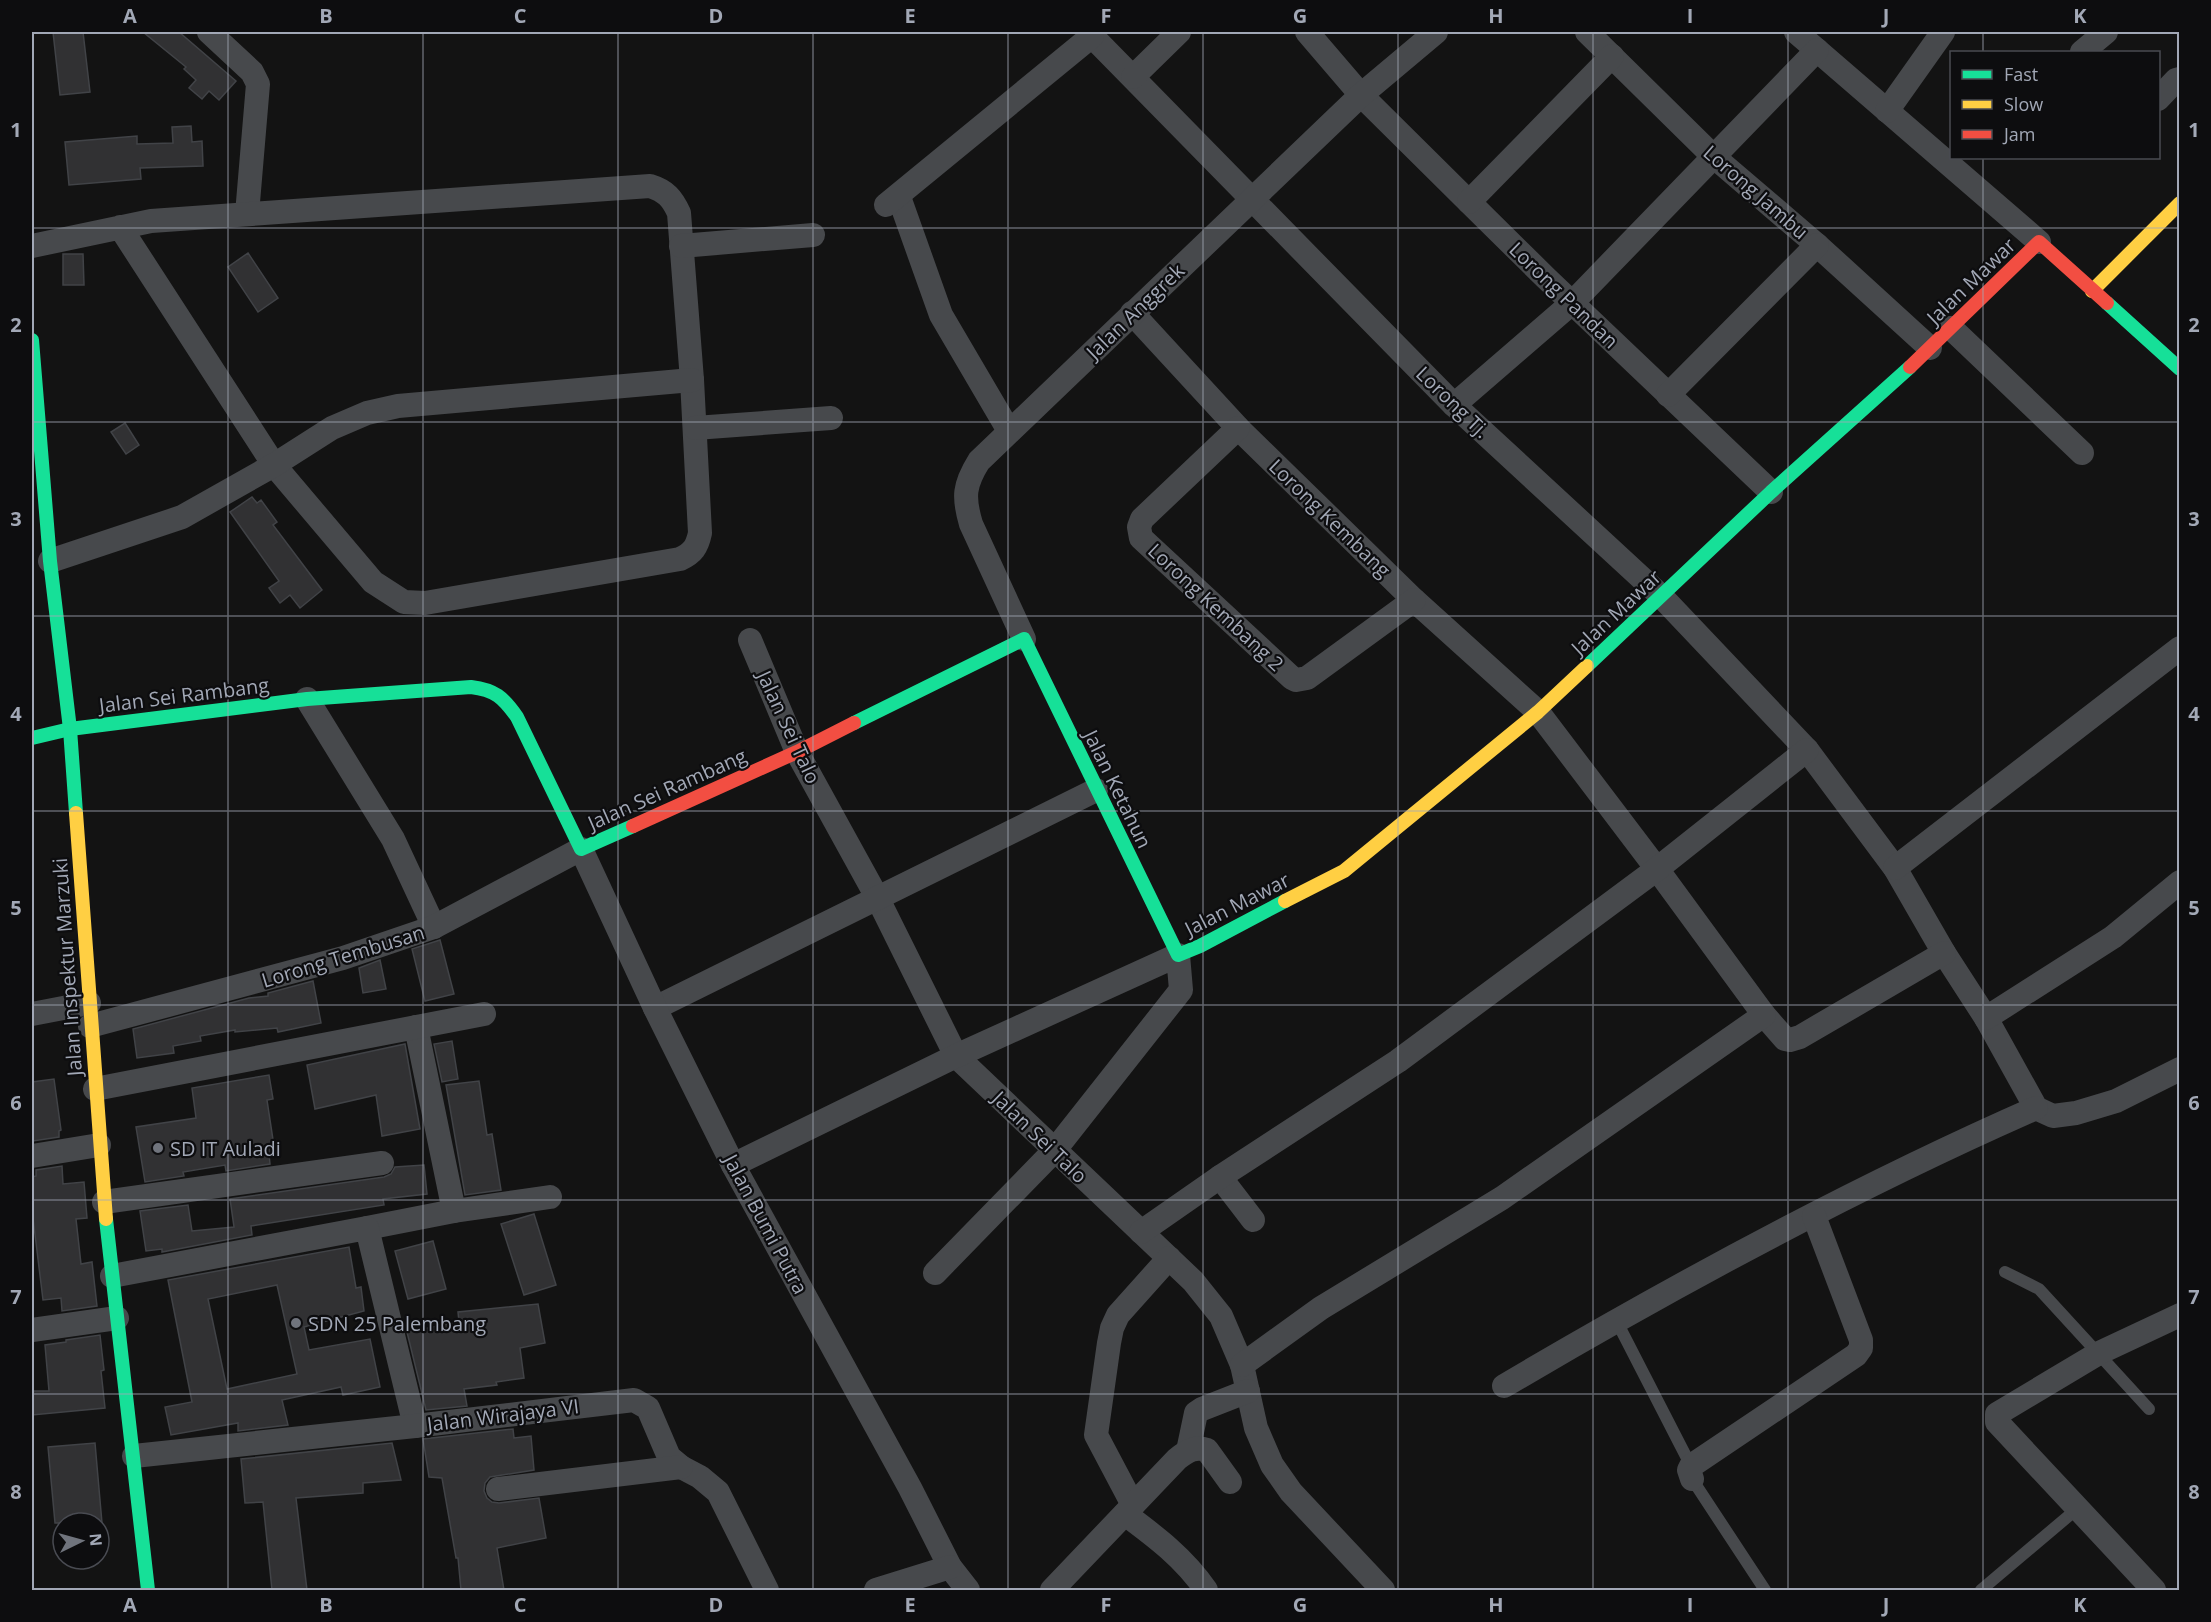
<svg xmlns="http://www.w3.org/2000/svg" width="2211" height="1622" font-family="'Open Sans',sans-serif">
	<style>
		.building { fill: #313133; stroke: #414347; stroke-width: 1.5; fill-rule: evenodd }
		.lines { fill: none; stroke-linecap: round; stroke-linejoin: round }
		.lane { stroke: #47494c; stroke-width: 12 }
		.street { stroke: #47494c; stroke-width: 24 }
		.fast { stroke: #16e098; stroke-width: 14 }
		.slow { stroke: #ffcf43; stroke-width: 14 }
		.jam { stroke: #f24e42; stroke-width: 14 }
		.grid { fill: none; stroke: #a2a8b6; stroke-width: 1.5; stroke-opacity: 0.55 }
		.poi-dot { fill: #70747d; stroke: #0d0d0f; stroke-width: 2 }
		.labels { text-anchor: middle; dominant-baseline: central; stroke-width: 4.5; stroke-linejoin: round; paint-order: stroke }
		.street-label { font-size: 20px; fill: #a2a8b6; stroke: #0d0d0f }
		.poi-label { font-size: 20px; fill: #a2a8b6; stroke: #0d0d0f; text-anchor: start }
		.neatline { fill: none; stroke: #a2a8b6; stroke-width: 2 }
		.grid-label { font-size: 20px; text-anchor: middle; font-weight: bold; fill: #a2a8b6 }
	</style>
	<rect width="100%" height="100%" fill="#131313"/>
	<g class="building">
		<polygon points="53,32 83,32 90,92 60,95"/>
		<polygon points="143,32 179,32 236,81 219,100 209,91 202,99 189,88 196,80 184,69 186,67"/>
		<polygon points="191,126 192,142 202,141 203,166 140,168 141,179 69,185 65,142 137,136 137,144 173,143 172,127"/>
		<polygon points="248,253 278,298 258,312 228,267"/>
		<polygon points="63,254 83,254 84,285 63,285"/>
		<polygon points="125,423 139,445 126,454 111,432"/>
		<polygon points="252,497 257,503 261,500 277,522 273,525 322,590 300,608 290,595 280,603 269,588 279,581 230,512"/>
		<polygon points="440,940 454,994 425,1001 412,949"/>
		<polygon points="380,960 386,989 363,993 359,968"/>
		<polygon points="313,981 321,1023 278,1032 277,1028 235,1032 235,1030 200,1036 201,1041 173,1046 174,1053 137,1058 133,1029 249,998 268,996 268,993"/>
		<polygon points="452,1041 458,1079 442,1082 434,1044"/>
		<polygon points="405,1044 420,1129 382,1136 376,1095 315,1109 307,1065"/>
		<polygon points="269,1075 273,1099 267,1100 275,1153 269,1154 270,1164 226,1171 225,1165 183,1172 184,1176 145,1182 136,1127 196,1118 192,1088"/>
		<polygon points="54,1079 61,1130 59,1131 59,1137 33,1141 32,1135 32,1082"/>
		<polygon points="479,1081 487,1135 492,1134 501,1190 465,1195 446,1085"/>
		<polygon points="424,1165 427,1194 383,1199 384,1205 251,1226 252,1235 162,1252 162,1249 146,1251 140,1211 188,1205 192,1231 234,1227 230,1199 384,1177 391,1174 395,1167"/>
		<polygon points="62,1166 63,1184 84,1182 87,1218 76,1219 81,1264 92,1262 97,1306 62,1311 61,1298 43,1300 32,1210 32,1177 36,1176 36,1170"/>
		<polygon points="534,1214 556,1285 524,1295 501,1224"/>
		<polygon points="433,1241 446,1289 408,1299 395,1251"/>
		<path d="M349,1247l7,41 5,-1 3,24 -60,16 5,23 61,-11 10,48 -37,8 -2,-8 -59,13 6,25 -50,6v-8l-67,12 -6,-28 27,-5 -24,-122zM277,1285l20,89 -70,15 -19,-90z"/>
		<polygon points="538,1304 545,1343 520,1348 524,1378 496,1382 497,1385 464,1389 467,1406 426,1410 407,1332 459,1322 458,1312"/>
		<polygon points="100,1335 104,1370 101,1371 105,1408 32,1415 32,1391 49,1391 45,1345 66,1342 66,1340"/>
		<polygon points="513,1429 514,1438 531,1436 534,1470 490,1477 485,1483 484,1491 487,1498 492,1502 499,1503 539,1498 546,1538 497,1548 504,1590 461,1590 458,1558 456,1558 442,1478 429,1477 423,1439"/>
		<polygon points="95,1443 102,1523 55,1523 48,1447"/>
		<polygon points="392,1443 401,1480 363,1483 363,1493 296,1498 307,1590 272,1590 263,1502 245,1503 241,1459"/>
	</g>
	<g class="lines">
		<g class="lane">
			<polyline points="2005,1272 2039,1289 2149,1409"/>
			<polyline points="1616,1320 1691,1466"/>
			<polyline points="1692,1479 1765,1590"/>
			<polyline points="1981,1590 2078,1508"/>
		</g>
		<g class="street">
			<polyline points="209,32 252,72 258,84 247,214"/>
			<polyline points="1088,32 1454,405 1661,596 1807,750 1895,868 1944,953 1986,1018 2036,1108 2053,1116 2076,1113 2116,1101 2180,1069"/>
			<polyline points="1307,32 1361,95 1469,202 1546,278 1771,492"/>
			<polyline points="1587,32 1713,156 1817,245 1930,348"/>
			<polyline points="1796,32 2039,242"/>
			<polyline points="2082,52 2106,32"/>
			<polyline points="1133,77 1179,32"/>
			<polyline points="2158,99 2176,80 2180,79"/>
			<polyline points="1887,111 1943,32"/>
			<polyline points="899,197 941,315 1009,431"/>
			<polyline points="1469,202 1612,56"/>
			<polyline points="886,205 1092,36"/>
			<path d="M32,246l119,-25 499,-35c16,5 22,12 29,27l13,167 8,153c-3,14 -7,20 -20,26l-255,44 -21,-1 -31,-20 -99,-117 -154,-238"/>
			<polyline points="681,246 813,235"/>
			<polyline points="1132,313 1238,428 1414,600 1538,712 1657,869 1764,1015 1785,1039 1790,1040 1800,1037 1944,953"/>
			<polyline points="1951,328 2082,453"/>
			<polyline points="1668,395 1817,245"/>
			<polyline points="1454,405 1572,303 1817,50"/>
			<polyline points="695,428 831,418"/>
			<polyline points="1238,428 1142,519 1139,527 1141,538 1292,678 1296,680 1307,678 1414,600"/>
			<polyline points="50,561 182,517 274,465 332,428 367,413 398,406 692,380"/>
			<path d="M1024,639l-53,-115c-8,-27 -7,-39 8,-63l382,-366 75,-63"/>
			<polyline points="750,640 797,752 878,899 956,1056 1193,1281 1221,1316 1242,1365 1256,1428 1272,1465 1291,1492 1383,1590"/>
			<polyline points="307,699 393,839 434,927"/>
			<polyline points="1895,868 2180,648"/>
			<polyline points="655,1008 1096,790"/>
			<polyline points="32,1014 89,1003"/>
			<polyline points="1986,1018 2113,937 2180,882"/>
			<polyline points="90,1026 343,958 434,927 581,849 655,1008 733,1165 910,1488 950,1567 968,1590"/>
			<polyline points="416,1027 454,1211"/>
			<polyline points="95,1089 484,1014"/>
			<polyline points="32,1156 99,1145"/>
			<polyline points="733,1165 956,1056 1178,955 1181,990 1054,1151 935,1273"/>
			<polyline points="1220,1177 1253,1220"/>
			<polyline points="104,1202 382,1163"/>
			<polyline points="367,1228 454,1211 550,1197"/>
			<polyline points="1141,1232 1220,1177 1398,1061 1657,869 1807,750"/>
			<polyline points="112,1276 367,1228 415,1426"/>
			<polyline points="32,1330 117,1318"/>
			<polyline points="1242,1365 1321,1308 1502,1198 1764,1015"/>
			<path d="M1504,1386c171,-101 350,-198 532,-278"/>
			<polyline points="1188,1451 1196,1413 1202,1409 1248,1391"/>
			<polyline points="134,1456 415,1426 634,1400 648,1408 669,1457 681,1467 700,1477 718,1492 767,1590"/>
			<polyline points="1692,1479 1689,1470 1691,1466 1856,1355 1861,1348 1861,1340 1814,1216"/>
			<polyline points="498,1489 681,1467"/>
			<polyline points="1133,1505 1096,1435 1109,1343 1112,1328 1118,1315 1169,1258"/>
			<path d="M1125,1514c31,23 59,44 81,76"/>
			<polyline points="876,1590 950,1567"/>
			<path d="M1052,1590l125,-131c10,-8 18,-13 30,-9l23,32"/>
			<polyline points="2154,1590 1997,1422 1997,1414 2099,1353 2180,1315"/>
		</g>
		<g class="fast">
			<polyline points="2107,303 2180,369"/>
			<polyline points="32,340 50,561 70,729 76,813"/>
			<polyline points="1587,666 1771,492 1910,367"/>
			<polyline points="854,723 1024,639 1178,955 1200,946 1285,901"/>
			<path d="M32,738l38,-9 237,-30 164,-12c24,3 32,10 46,30l64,132 52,-23"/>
			<polyline points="106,1219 148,1590"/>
		</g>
		<g class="slow">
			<polyline points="2092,291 2180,203"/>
			<polyline points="76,813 106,1219"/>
			<polyline points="1285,901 1344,871 1538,712 1587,666"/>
		</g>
		<g class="jam">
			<polyline points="1910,367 2039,242 2107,303"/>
			<polyline points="633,826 797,752 854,723"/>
		</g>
	</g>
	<path class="grid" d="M228,32v1558M423,32v1558M618,32v1558M813,32v1558M1008,32v1558M1203,32v1558M1398,32v1558M1593,32v1558M1788,32v1558M1983,32v20M1983,158v1432M32,228h2148M32,422h2148M32,616h2148M32,811h2148M32,1005h2148M32,1200h2148M32,1394h2148"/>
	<g class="poi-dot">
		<circle cx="158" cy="1148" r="6"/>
		<circle cx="296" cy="1323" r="6"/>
	</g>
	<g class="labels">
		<g class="street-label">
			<text transform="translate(1756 192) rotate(41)">Lorong Jambu</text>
			<text transform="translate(1971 281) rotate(-44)">Jalan Mawar</text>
			<text transform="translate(1564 295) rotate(44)">Lorong Pandan</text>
			<text transform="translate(1135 311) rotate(-44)">Jalan Anggrek</text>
			<text transform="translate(1453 402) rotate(44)">Lorong Tj.</text>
			<text transform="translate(1330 518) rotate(44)">Lorong Kembang</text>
			<text transform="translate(1216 607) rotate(43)">Lorong Kembang 2</text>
			<text transform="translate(1616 612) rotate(-43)">Jalan Mawar</text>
			<text transform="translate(184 695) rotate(-7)">Jalan Sei Rambang</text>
			<text transform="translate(789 727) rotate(65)">Jalan Sei Talo</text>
			<text transform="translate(667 789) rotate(-24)">Jalan Sei Rambang</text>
			<text transform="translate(1118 789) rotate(64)">Jalan Ketahun</text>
			<text transform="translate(1237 904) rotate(-27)">Jalan Mawar</text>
			<text transform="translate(343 956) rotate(-17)">Lorong Tembusan</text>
			<text transform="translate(67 967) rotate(-94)">Jalan Inspektur Marzuki</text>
			<text transform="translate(1040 1137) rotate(44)">Jalan Sei Talo</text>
			<text transform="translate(766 1224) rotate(62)">Jalan Bumi Putra</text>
			<text transform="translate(503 1415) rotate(-7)">Jalan Wirajaya VI</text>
		</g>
		<g class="poi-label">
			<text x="170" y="1148">SD IT Auladi</text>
			<text x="308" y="1323">SDN 25 Palembang</text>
		</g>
	</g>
	<rect width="2211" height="1622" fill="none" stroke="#0d0d0f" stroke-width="66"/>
	<rect x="1950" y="51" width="210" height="108" fill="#0d0d0f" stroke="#494b52" stroke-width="1.5"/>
	<rect x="1962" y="70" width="30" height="9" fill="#16e098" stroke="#494b52" stroke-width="1.5"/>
	<text x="2004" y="81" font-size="18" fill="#a2a8b6">Fast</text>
	<rect x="1962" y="100" width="30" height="9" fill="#ffcf43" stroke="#494b52" stroke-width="1.5"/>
	<text x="2004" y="111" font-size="18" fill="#a2a8b6">Slow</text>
	<rect x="1962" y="130" width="30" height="9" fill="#f24e42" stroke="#494b52" stroke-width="1.5"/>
	<text x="2004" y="141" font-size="18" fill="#a2a8b6">Jam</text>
	<g transform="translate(81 1541) rotate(85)"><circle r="28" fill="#0d0d0f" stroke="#494b52" stroke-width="1.5"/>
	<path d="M0-4.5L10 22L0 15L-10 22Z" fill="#70747d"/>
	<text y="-9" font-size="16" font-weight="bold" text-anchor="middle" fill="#a2a8b6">N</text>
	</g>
	<rect x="33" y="33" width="2145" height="1556" class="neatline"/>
	<g class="grid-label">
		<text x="130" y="23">A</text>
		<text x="326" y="23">B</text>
		<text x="520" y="23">C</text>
		<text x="716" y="23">D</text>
		<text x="910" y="23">E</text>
		<text x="1106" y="23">F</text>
		<text x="1300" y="23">G</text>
		<text x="1496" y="23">H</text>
		<text x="1690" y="23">I</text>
		<text x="1886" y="23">J</text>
		<text x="2080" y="23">K</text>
		<text x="16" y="137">1</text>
		<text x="2194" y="137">1</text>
		<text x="16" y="332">2</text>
		<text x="2194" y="332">2</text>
		<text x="16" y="526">3</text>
		<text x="2194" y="526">3</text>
		<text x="16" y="721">4</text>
		<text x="2194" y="721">4</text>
		<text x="16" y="915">5</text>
		<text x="2194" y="915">5</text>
		<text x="16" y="1110">6</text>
		<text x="2194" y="1110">6</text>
		<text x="16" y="1304">7</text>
		<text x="2194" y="1304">7</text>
		<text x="16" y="1499">8</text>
		<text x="2194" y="1499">8</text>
		<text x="130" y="1612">A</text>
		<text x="326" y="1612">B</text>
		<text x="520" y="1612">C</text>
		<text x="716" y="1612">D</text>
		<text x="910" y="1612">E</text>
		<text x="1106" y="1612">F</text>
		<text x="1300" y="1612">G</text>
		<text x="1496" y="1612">H</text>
		<text x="1690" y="1612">I</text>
		<text x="1886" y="1612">J</text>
		<text x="2080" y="1612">K</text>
	</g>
</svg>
